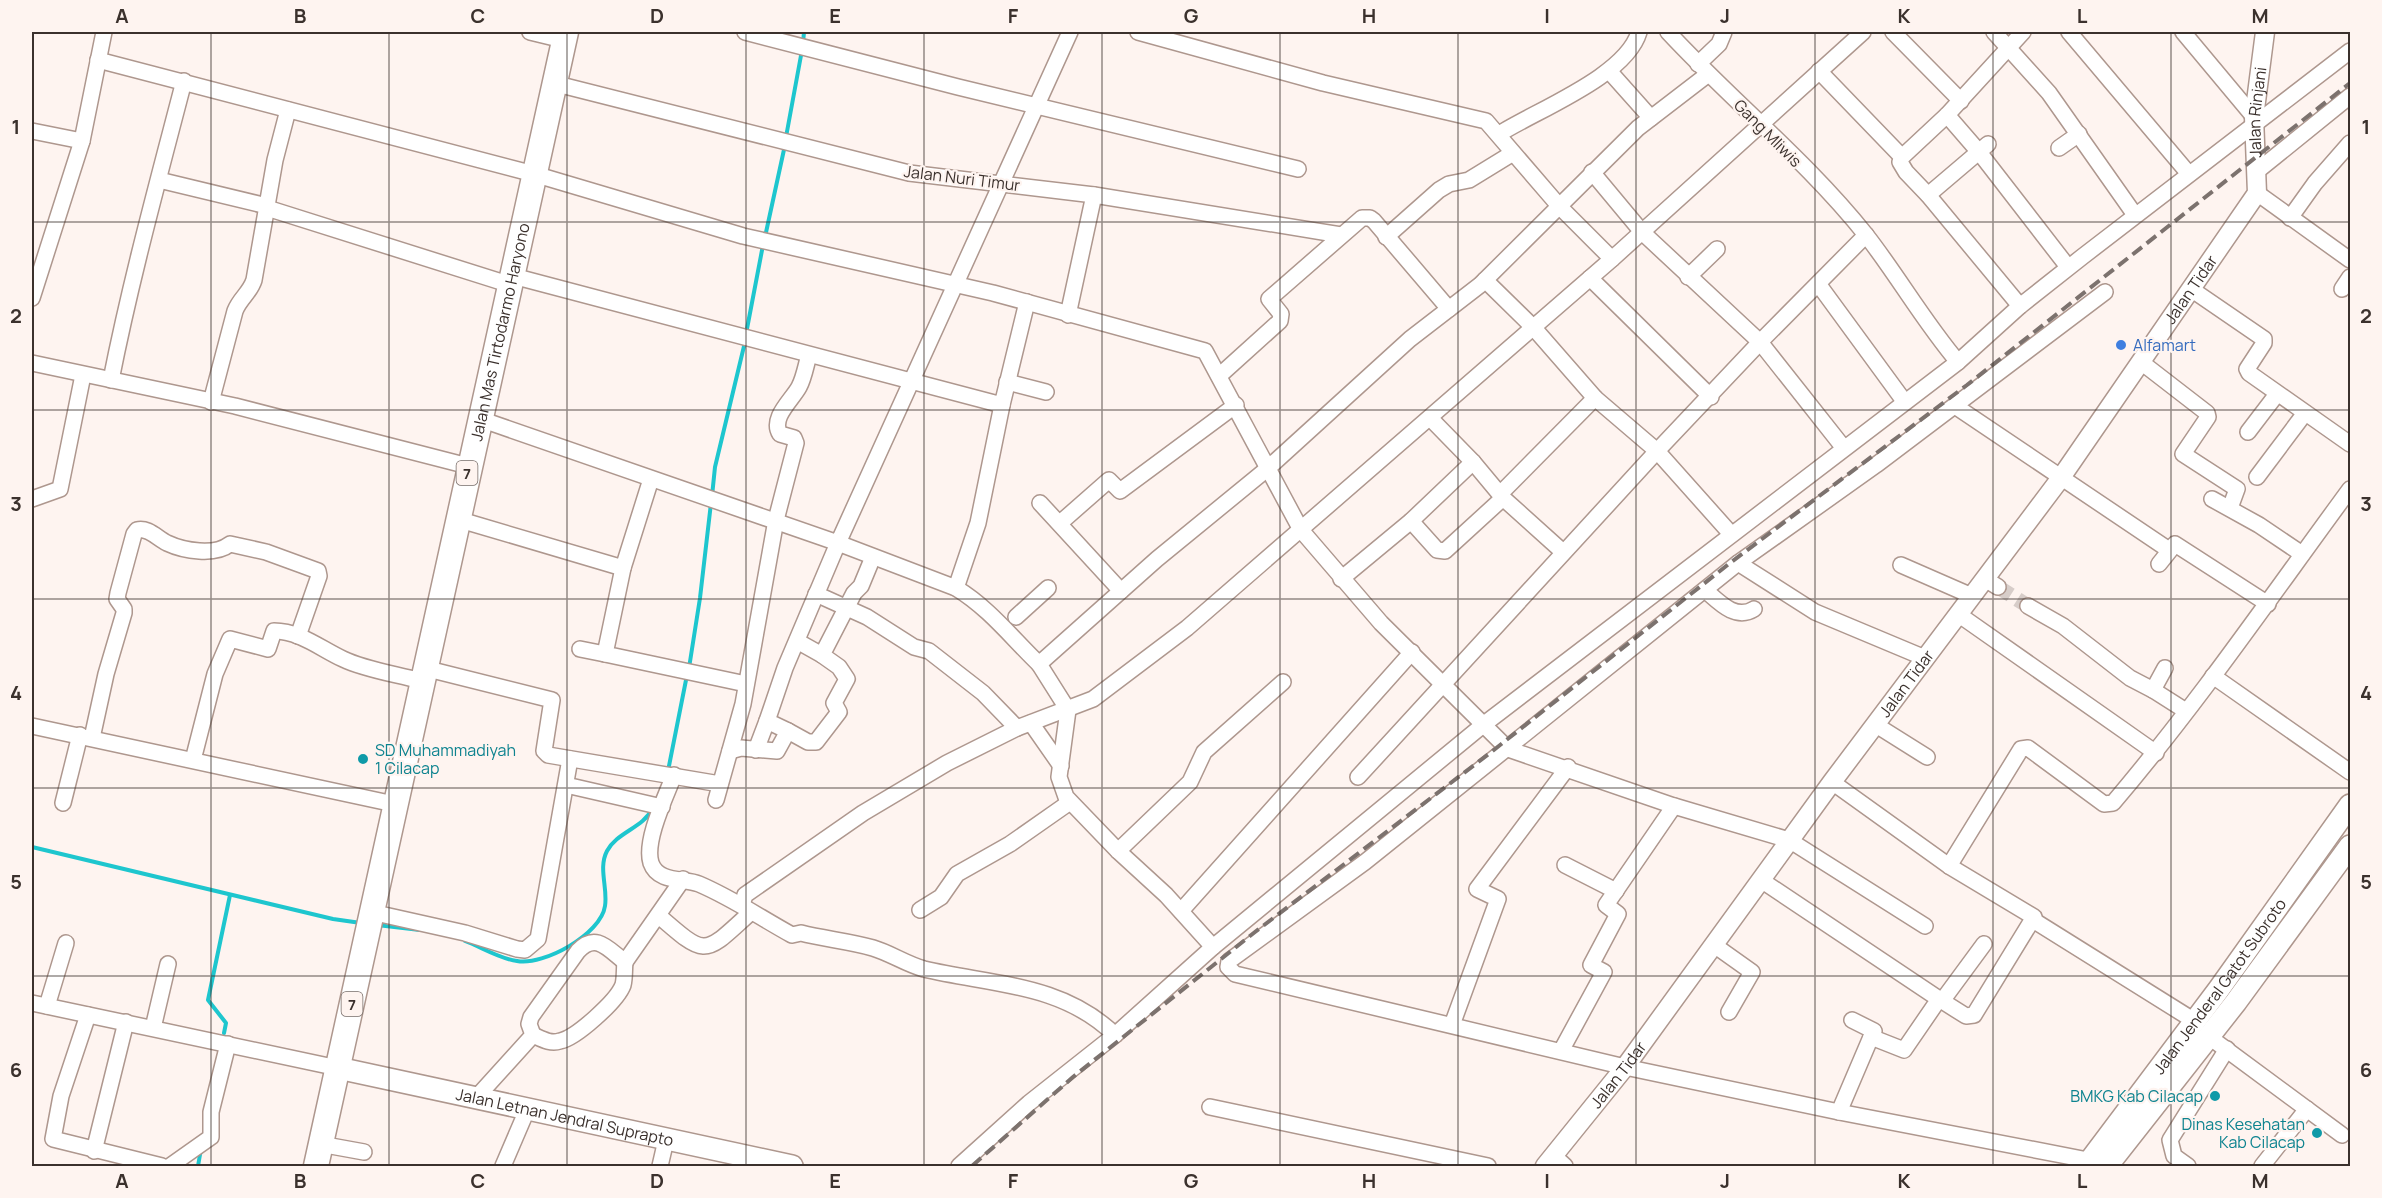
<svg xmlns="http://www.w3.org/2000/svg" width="2382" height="1198" font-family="Manrope,sans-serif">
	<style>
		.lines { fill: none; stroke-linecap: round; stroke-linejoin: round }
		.stream { stroke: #1ec6ce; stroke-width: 4 }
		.minor-tunnel { stroke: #d7cdc9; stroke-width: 15; stroke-dasharray: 15 8; stroke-linecap: butt }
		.minor-casing { stroke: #ae978e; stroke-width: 18 }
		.tertiary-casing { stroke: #ae978e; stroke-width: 21 }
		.secondary-casing { stroke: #ae978e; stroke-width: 24 }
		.trunk-casing { stroke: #ae978e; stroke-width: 27 }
		.minor { stroke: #fff; stroke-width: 15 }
		.tertiary { stroke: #fff; stroke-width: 18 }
		.secondary { stroke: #fff; stroke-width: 21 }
		.trunk { stroke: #fff; stroke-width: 24 }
		.rail { stroke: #7c726e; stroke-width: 4; stroke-dasharray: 12 6; stroke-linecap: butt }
		.grid { fill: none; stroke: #3b312d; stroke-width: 1.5; stroke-opacity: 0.55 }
		.shop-dot { fill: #3f7fe0; stroke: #fef4f0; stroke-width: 2 }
		.culture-dot { fill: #0f9aa8; stroke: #fef4f0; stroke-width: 2 }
		.labels { text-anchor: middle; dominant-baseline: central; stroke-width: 4.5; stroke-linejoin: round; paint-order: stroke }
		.shield { fill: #fef4f0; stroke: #766c68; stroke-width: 1.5 }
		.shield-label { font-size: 15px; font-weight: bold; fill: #3b312d }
		.street-label { font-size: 16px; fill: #3b312d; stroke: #fef4f0 }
		.shop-label { font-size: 16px; fill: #366cbe; stroke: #fef4f0; text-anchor: start }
		.culture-label { font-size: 16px; fill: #0d838f; stroke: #fef4f0; text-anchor: end }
		.neatline { fill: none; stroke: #3b312d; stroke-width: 2 }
		.grid-label { font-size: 20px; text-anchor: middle; font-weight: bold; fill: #3b312d }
	</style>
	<rect width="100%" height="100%" fill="#fef4f0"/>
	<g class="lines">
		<g class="stream">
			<polyline points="803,43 804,32"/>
			<polyline points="786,137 802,50"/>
			<polyline points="765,237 785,145"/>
			<polyline points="746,334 763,245"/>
			<polyline points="712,496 715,467 745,342"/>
			<polyline points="689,668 700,598 711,503"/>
			<polyline points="668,771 687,675"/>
			<polyline points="32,847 333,919 361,923"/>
			<polyline points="377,925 420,930"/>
			<path d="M465,941c16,6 35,18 52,20 27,5 84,-27 88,-55 3,-18 -7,-38 2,-55 10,-19 36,-23 46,-43"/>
			<polyline points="224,1033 226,1023 208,1000 230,895"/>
			<polyline points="198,1166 201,1149"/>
		</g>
		<polyline class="minor-tunnel" points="1998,587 2028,606"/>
		<g class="minor-casing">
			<g id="minor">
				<polyline points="530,32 563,40"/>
				<polyline points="745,32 958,87 1298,169"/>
				<polyline points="1138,32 1323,83 1486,121 1560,207 1612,259"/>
				<path d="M1668,32c64,69 139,129 198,203 32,41 58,87 92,127"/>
				<polyline points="1893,32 1961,101"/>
				<polyline points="1994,32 2049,93 2135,215"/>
				<polyline points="2069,32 2189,174"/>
				<polyline points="2183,32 2254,117"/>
				<polyline points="98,60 534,174 743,236 993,293 1205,351 1301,530 1381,623 1508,749 1674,806 1789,840 1925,926"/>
				<polyline points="1698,64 1719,44 1724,32"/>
				<polyline points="1819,71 1902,157"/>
				<polyline points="1610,72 1651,118"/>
				<polyline points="553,83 909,173 1094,195 1341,235"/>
				<polyline points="1947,115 1979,152 2068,267"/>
				<polyline points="32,131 82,141"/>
				<path d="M1499,134c40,-25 127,-58 140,-102"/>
				<polyline points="2059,148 2079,134"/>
				<polyline points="1592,172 1642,232 1760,342 1843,447"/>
				<polyline points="2256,172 2350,96"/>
				<polyline points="159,180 267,206"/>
				<polyline points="2257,193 2350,260"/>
				<polyline points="1928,195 1988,144"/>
				<polyline points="267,208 511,285"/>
				<polyline points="2290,218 2315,183 2350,143"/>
				<polyline points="1386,237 1439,190 1449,184 1469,180 1513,153"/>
				<polyline points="513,276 1002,405 1027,302"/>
				<polyline points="1688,277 1717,249"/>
				<polyline points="1590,278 1711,397"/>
				<polyline points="1485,280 1533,327 1595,398 1657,451 1731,534"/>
				<polyline points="1819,285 1904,401"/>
				<polyline points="2191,289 2264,339 2264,343 2247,369 2249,373 2350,444"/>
				<polyline points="2342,289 2350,277"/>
				<polyline points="32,298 82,141 104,32"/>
				<polyline points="2020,306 1928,195 1906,172 1900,162 1902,157 1947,115 2023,32"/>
				<polyline points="1068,315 1094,195"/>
				<polyline points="2141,362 2207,413 2208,417 2183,454 2237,489 2230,508"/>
				<polyline points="32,363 235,406 468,466"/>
				<polyline points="1219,376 1280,321 1281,314 1269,299 1362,218 1370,218 1374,221 1449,309"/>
				<path d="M111,380c20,-101 47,-199 73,-299"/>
				<polyline points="1007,382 1046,392"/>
				<path d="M211,402l24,-91c5,-13 15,-18 19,-31l21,-120 13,-50"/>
				<polyline points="1955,406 2169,550"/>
				<polyline points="480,419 838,543 1070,32"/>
				<polyline points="1431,419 1473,462 1503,498 1563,552"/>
				<polyline points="2248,432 2277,394"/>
				<polyline points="2257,477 2305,413"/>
				<polyline points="651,479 623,568 605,654 746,684"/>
				<polyline points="1500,494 1595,398"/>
				<polyline points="32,499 60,489 83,375"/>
				<polyline points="2212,499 2259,525 2302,554"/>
				<polyline points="1040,503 1121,591"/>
				<polyline points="457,519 623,568"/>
				<polyline points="1411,521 1437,550 1445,551 1503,498"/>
				<polyline points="1060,523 1109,480 1120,491 1236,405"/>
				<polyline points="1738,563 1815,612 1925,658"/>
				<polyline points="2159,564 2175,544 2268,604"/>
				<polyline points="1901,565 1972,596"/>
				<polyline points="1341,579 1411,521 1473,462"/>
				<polyline points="1985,579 1998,587"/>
				<polyline points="956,588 978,523 1002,405"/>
				<path d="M1705,590c13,11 30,31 49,19"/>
				<polyline points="816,594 867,617 914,647 929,651 983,693 1017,728"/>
				<polyline points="2028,606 2063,626 2130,678 2153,690"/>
				<polyline points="1958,614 2156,753"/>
				<polyline points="1016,617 1048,588"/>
				<polyline points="797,641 822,655"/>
				<polyline points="580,649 605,654"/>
				<polyline points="1039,664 1068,710 1059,777 1066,797 1118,851 1166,895 1213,947"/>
				<polyline points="424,668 552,700 544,751 548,755 720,784"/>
				<polyline points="2165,668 2153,690 2186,711"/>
				<polyline points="2213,676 2350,772"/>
				<polyline points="1031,723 1061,766"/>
				<polyline points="1876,725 1927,757"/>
				<polyline points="32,726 394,804"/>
				<polyline points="788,731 808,742 816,742 839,712 834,703 847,679 839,667 822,655 854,593 861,586 873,557"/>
				<path d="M92,738l14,-64 18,-61v-4l-7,-10 1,-6 16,-59 3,-4c11,-3 20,8 30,13 17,8 48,13 63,1l36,8 52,19 1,5 -21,60"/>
				<polyline points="756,750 767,721"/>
				<path d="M730,751l11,-3 36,3 11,-20 -21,-10 18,-53 53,-125 118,45c33,20 55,49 83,76l118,-105 110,-90 143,-130 70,-54 158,-157 69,-53"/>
				<path d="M193,760l22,-86 15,-35 38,10 6,-18c26,0 47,18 69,28 23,11 53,15 78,22"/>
				<path d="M674,775c-8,21 -30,66 -23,88 7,20 33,15 48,21 33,14 62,34 93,51l9,-2c23,6 48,8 72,15 17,5 33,16 51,21 68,16 138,14 191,66"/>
				<polyline points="1358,777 1657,451 1763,339 1866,235"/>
				<polyline points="1832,782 1949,866 2034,917 1974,1015 1966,1016 1939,999"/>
				<polyline points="566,785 662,807"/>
				<path d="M716,800l27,-96 33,-184 20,-77 -2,-5 -14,-4c-10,-16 12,-34 19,-47 5,-9 7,-22 10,-32"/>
				<polyline points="63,803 80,735"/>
				<polyline points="1118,851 1190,782 1204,752 1283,682"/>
				<polyline points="1565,865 1616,891"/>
				<path d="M1949,866l72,-117 7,-1 76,56 9,-1c85,-100 159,-208 237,-314"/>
				<polyline points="1761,880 1939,999 1904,1050 1871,1037 1839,1112"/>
				<polyline points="742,905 745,895 863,813 947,763 1017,728 1093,699 1187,628 1612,259 1863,32"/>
				<polyline points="920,910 941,897 957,874 1010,844 1070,802"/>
				<polyline points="1181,911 1412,652"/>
				<polyline points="371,912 465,933 517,949 525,950 538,939 570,759"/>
				<path d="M659,916c48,42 45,39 91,-3"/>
				<polyline points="2033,920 2193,1020"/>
				<polyline points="1714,945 1752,972 1729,1012"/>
				<polyline points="1942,1001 1984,944"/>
				<polyline points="32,1003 338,1068"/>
				<polyline points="47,1006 66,943"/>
				<polyline points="88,1015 61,1096 53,1139 162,1166"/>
				<polyline points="1852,1020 1874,1031 1871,1037"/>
				<polyline points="1452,1025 1498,899 1477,889 1568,767"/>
				<polyline points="153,1028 168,964"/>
				<path d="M533,1035c9,4 17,9 27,6 16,-3 57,-40 63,-56 2,-8 1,-15 2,-23"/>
				<polyline points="2208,1036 2342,1135"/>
				<polyline points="1561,1051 1604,972 1591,965 1618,914 1606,905 1674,806"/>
				<path d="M475,1099l58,-64 -4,-11 2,-7 47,-66c18,-19 30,-2 47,11l58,-83"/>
				<polyline points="1210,1107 1488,1166"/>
				<polyline points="320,1144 364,1152"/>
				<polyline points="94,1151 126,1022"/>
				<polyline points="1554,1156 1565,1166"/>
				<polyline points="2098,1162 1839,1112 1625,1067 1235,974 1228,967 1229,961 1365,862 1738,563 1876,465 2105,292"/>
				<polyline points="170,1166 211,1137 211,1112 228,1044"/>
				<polyline points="503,1166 527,1110"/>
				<polyline points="660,1166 666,1140"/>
				<polyline points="959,1166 1029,1103 1115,1035 1213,947 1483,725 1958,362 2020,306 2082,257 2350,51"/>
				<polyline points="2188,1166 2174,1156 2170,1140 2227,1049"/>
				<polyline points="2262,1166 2307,1109"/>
			</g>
		</g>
		<g class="tertiary-casing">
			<g id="tertiary">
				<path id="s1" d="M1545,1166l80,-99 207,-285 228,-303 197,-286 -3,-76 11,-85"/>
			</g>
		</g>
		<g class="secondary-casing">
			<g id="secondary">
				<path id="s2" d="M338,1068l454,98"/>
				<path id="s3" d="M2086,1166l133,-177 131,-184"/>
				<polyline points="2107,1166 2236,1002 2350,846"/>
			</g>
		</g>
		<g class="trunk-casing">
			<g id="trunk">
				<path id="s4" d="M316,1166l250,-1134"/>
			</g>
		</g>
		<use href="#minor" class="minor"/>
		<use href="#tertiary" class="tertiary"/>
		<use href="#secondary" class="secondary"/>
		<use href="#trunk" class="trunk"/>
		<polyline class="rail" points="972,1166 1073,1077 1255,932 1490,753 1730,563 1967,385 2350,83"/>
	</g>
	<path class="grid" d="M211,32v1134M389,32v1134M567,32v1134M746,32v1134M924,32v1134M1102,32v1134M1280,32v1134M1458,32v1134M1636,32v1134M1815,32v1134M1993,32v1134M2171,32v1134M32,222h2318M32,410h2318M32,599h2318M32,788h2318M32,976h2318"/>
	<circle class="shop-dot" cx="2121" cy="345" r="6"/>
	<g class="culture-dot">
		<circle cx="363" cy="759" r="6"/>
		<circle cx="2215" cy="1096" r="6"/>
		<circle cx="2317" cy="1133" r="6"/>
	</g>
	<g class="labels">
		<g class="shield">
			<rect x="456.5" y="461" width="21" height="24" rx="4.5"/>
			<rect x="341.5" y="992" width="21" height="24" rx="4.5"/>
		</g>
		<g class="shield-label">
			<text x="467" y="473">7</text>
			<text x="352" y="1004">7</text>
		</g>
		<g class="street-label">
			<text stroke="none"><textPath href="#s1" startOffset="1287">Jalan Rinjani</textPath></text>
			<text transform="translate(1768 133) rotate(45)">Gang Mliwis</text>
			<text transform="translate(962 178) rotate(7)">Jalan Nuri Timur</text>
			<text stroke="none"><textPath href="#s1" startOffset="1089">Jalan Tidar</textPath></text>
			<text stroke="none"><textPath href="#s4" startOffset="854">Jalan Mas Tirtodarmo Haryono</textPath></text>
			<text stroke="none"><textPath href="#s1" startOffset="603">Jalan Tidar</textPath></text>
			<text stroke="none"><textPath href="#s3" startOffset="224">Jalan Jenderal Gatot Subroto</textPath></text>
			<text stroke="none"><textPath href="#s1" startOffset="117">Jalan Tidar</textPath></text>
			<text stroke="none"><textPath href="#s2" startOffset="232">Jalan Letnan Jendral Suprapto</textPath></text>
		</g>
		<g class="shop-label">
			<text x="2133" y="345">Alfamart</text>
		</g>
		<g class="culture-label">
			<text x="375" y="750" text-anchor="start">SD Muhammadiyah<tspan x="375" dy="18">1 Cilacap</tspan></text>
			<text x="2203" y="1096">BMKG Kab Cilacap</text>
			<text x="2305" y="1124">Dinas Kesehatan<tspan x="2305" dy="18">Kab Cilacap</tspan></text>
		</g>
	</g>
	<rect width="2382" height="1198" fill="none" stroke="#fef4f0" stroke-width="66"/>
	<rect x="33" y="33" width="2316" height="1132" class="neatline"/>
	<g class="grid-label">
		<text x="122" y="23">A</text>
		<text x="300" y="23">B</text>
		<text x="478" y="23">C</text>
		<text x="657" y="23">D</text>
		<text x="835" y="23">E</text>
		<text x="1013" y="23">F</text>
		<text x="1191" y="23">G</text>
		<text x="1369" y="23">H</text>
		<text x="1547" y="23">I</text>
		<text x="1725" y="23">J</text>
		<text x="1904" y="23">K</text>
		<text x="2082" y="23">L</text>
		<text x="2260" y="23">M</text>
		<text x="16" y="134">1</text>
		<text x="2366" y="134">1</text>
		<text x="16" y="323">2</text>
		<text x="2366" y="323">2</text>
		<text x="16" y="511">3</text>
		<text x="2366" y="511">3</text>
		<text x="16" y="700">4</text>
		<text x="2366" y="700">4</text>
		<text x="16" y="889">5</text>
		<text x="2366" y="889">5</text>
		<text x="16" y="1077">6</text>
		<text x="2366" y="1077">6</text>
		<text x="122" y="1188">A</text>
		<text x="300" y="1188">B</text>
		<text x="478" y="1188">C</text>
		<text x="657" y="1188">D</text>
		<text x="835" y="1188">E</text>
		<text x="1013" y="1188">F</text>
		<text x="1191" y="1188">G</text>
		<text x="1369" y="1188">H</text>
		<text x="1547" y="1188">I</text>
		<text x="1725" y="1188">J</text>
		<text x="1904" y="1188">K</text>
		<text x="2082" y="1188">L</text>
		<text x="2260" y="1188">M</text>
	</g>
</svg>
